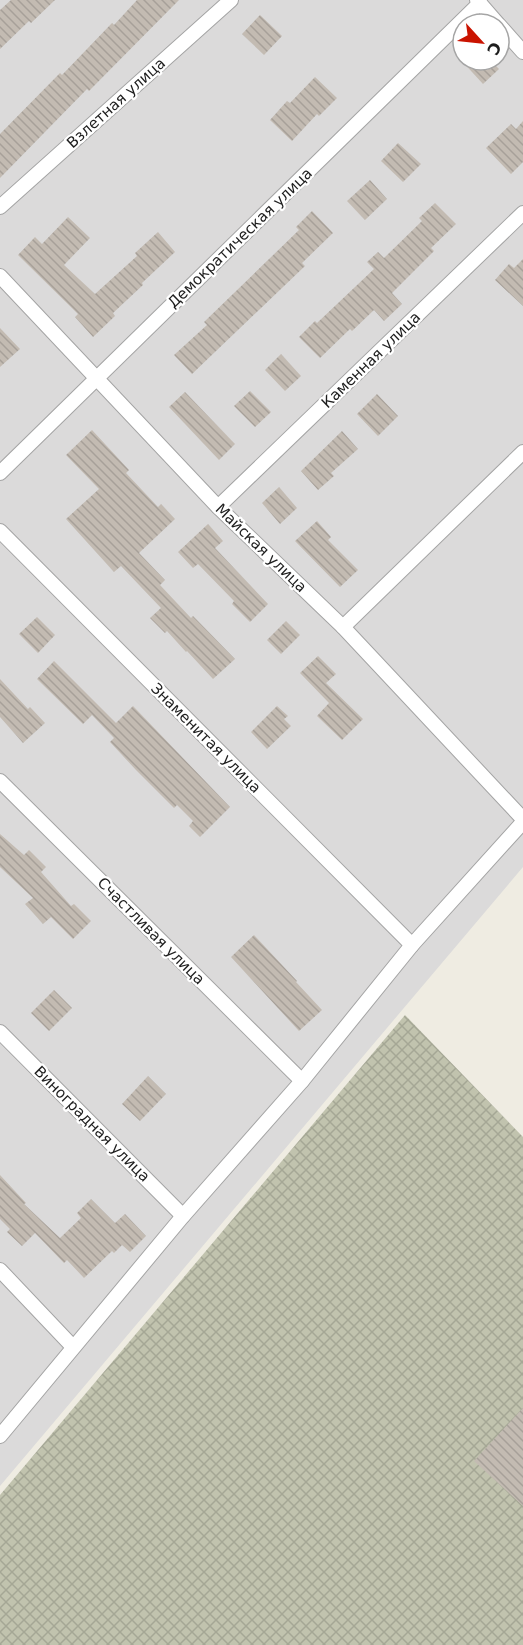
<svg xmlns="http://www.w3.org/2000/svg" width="523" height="1645" font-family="'DejaVu Sans',sans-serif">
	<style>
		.residential { fill: #dbdada; fill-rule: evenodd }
		.construction { fill: url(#construction-cross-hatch) }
		.building { fill: url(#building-back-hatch) }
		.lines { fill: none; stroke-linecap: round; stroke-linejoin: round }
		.street-casing { stroke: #a4a4a4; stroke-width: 16 }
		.street { stroke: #fff; stroke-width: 14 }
		.labels { text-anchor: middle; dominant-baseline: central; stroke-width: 4.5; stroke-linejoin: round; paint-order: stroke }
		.street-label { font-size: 15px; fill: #1d1d1d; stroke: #fff }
	</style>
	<defs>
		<pattern id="construction-cross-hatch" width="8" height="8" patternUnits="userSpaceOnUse" patternTransform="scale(1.5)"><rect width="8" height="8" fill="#c1c3ae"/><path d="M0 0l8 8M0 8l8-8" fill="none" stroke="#a5a795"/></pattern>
		<pattern id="building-back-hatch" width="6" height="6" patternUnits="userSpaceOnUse" patternTransform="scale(1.5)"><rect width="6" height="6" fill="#c3bbb2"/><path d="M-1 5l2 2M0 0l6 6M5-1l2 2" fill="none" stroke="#a7a099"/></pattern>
	</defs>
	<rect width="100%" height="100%" fill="#efece2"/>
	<path class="residential" d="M0,0h523v867l-523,619zM463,24h36v36h-36z"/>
	<polygon class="construction" points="405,1015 523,1137 523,1645 0,1645 0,1495"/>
	<g class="building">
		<polygon points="11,0 55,0 31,23 29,21 0,49 0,10"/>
		<polygon points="137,0 179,0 89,91 87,89 0,178 0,134 60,73 62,75 112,23 114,25"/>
		<polygon points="260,15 282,36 264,55 242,34"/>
		<polygon points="461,60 490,60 499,69 483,84"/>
		<polygon points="315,77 337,98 319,116 317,114 292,141 270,120 287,101 290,103"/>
		<polygon points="523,121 523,162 511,174 486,148 511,124 516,129"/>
		<polygon points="398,143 421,164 403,182 381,161"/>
		<polygon points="370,180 387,199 365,220 347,201"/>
		<polygon points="435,203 456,224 431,248 434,251 392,293 402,304 384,321 374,310 352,331 350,329 320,358 299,337 315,321 317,323 374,269 367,262 378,252 384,258 422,221 419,218"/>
		<polygon points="312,211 333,233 302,263 305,266 192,374 174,355 207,325 204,322 299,230 296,227"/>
		<polygon points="68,217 90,238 64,265 95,294 137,256 135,253 158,232 175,252 142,283 143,285 113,313 115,316 93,337 75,317 78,314 18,255 35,237 42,244"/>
		<polygon points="523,259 523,306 495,280 509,264 514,268"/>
		<polygon points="0,328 20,349 0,367"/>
		<polygon points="281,354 301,376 285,391 265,370"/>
		<polygon points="250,391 271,412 255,427 234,406"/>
		<polygon points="185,392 235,444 219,460 169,407"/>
		<polygon points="377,394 398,416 378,436 357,414"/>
		<polygon points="92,430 129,470 126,473 158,507 161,504 175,519 139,553 165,580 160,585 191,618 193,616 235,659 213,679 187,651 186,652 167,631 165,633 150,618 161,608 121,566 114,572 66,519 99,489 66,455"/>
		<polygon points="342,431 358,449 331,473 334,476 318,490 301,471"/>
		<polygon points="279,487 297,508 280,524 262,503"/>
		<polygon points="317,521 331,537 328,540 358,570 340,587 295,541"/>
		<polygon points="208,524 223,541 215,548 268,604 250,622 232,604 234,601 198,564 193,568 178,552"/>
		<polygon points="37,617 55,635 38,653 19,634"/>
		<polygon points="286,621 300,635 281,654 267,640"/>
		<polygon points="318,656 336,674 326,683 363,719 342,740 317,716 329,703 300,673"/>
		<polygon points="54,661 116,723 133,706 230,807 200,837 189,826 193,821 177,805 174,808 136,770 110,742 114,738 92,715 83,724 37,679"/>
		<polygon points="0,679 28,709 30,707 45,723 23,743 0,717"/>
		<polygon points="277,706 288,716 284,719 291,726 267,749 251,732"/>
		<polygon points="0,834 24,855 29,850 46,867 41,872 71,906 74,904 91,921 73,939 51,917 43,924 25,904 33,898 0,867"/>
		<polygon points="254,935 297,981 296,982 322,1010 299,1031 231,957"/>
		<polygon points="54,990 72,1008 49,1031 31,1013"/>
		<polygon points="148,1076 166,1094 140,1121 122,1104"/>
		<polygon points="0,1175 26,1203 24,1204 60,1238 81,1218 77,1213 91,1199 115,1223 125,1214 146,1236 130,1252 122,1245 114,1253 112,1251 84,1278 67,1260 64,1263 35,1233 22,1246 7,1232 10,1229 0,1219"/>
		<polygon points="523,1408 523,1506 474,1461"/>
	</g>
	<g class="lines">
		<g class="street-casing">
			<g id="street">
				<polyline points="477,0 498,24"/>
				<polyline points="499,25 523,52"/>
				<polyline points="0,207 231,0"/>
				<polyline points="0,276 218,507 343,627 523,819"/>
				<polyline points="0,473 480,3"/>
				<polyline points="218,507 523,213"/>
				<polyline points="0,531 412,945"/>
				<polyline points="343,627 523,452"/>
				<polyline points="0,781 302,1081"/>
				<polyline points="0,1032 183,1216"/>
				<polyline points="0,1270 73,1347"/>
				<polyline points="0,1436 183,1216 302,1081 412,945 523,822"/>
			</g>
		</g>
		<use href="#street" class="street"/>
	</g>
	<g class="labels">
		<g class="street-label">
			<text transform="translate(116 103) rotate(-42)">Взлетная улица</text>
			<text transform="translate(240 238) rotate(-44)">Демократическая улица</text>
			<text transform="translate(371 360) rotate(-44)">Каменная улица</text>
			<text transform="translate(261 548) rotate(44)">Майская улица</text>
			<text transform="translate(206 738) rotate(45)">Знаменитая улица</text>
			<text transform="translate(151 931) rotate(45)">Счастливая улица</text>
			<text transform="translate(92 1124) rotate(45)">Виноградная улица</text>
		</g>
	</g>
	<g transform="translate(481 42) rotate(117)"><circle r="28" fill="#ffffff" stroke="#a5a5a5" stroke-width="1.5"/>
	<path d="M0-4.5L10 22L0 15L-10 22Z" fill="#ca1300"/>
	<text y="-9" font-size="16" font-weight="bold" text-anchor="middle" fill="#1d1d1d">С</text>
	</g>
</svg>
